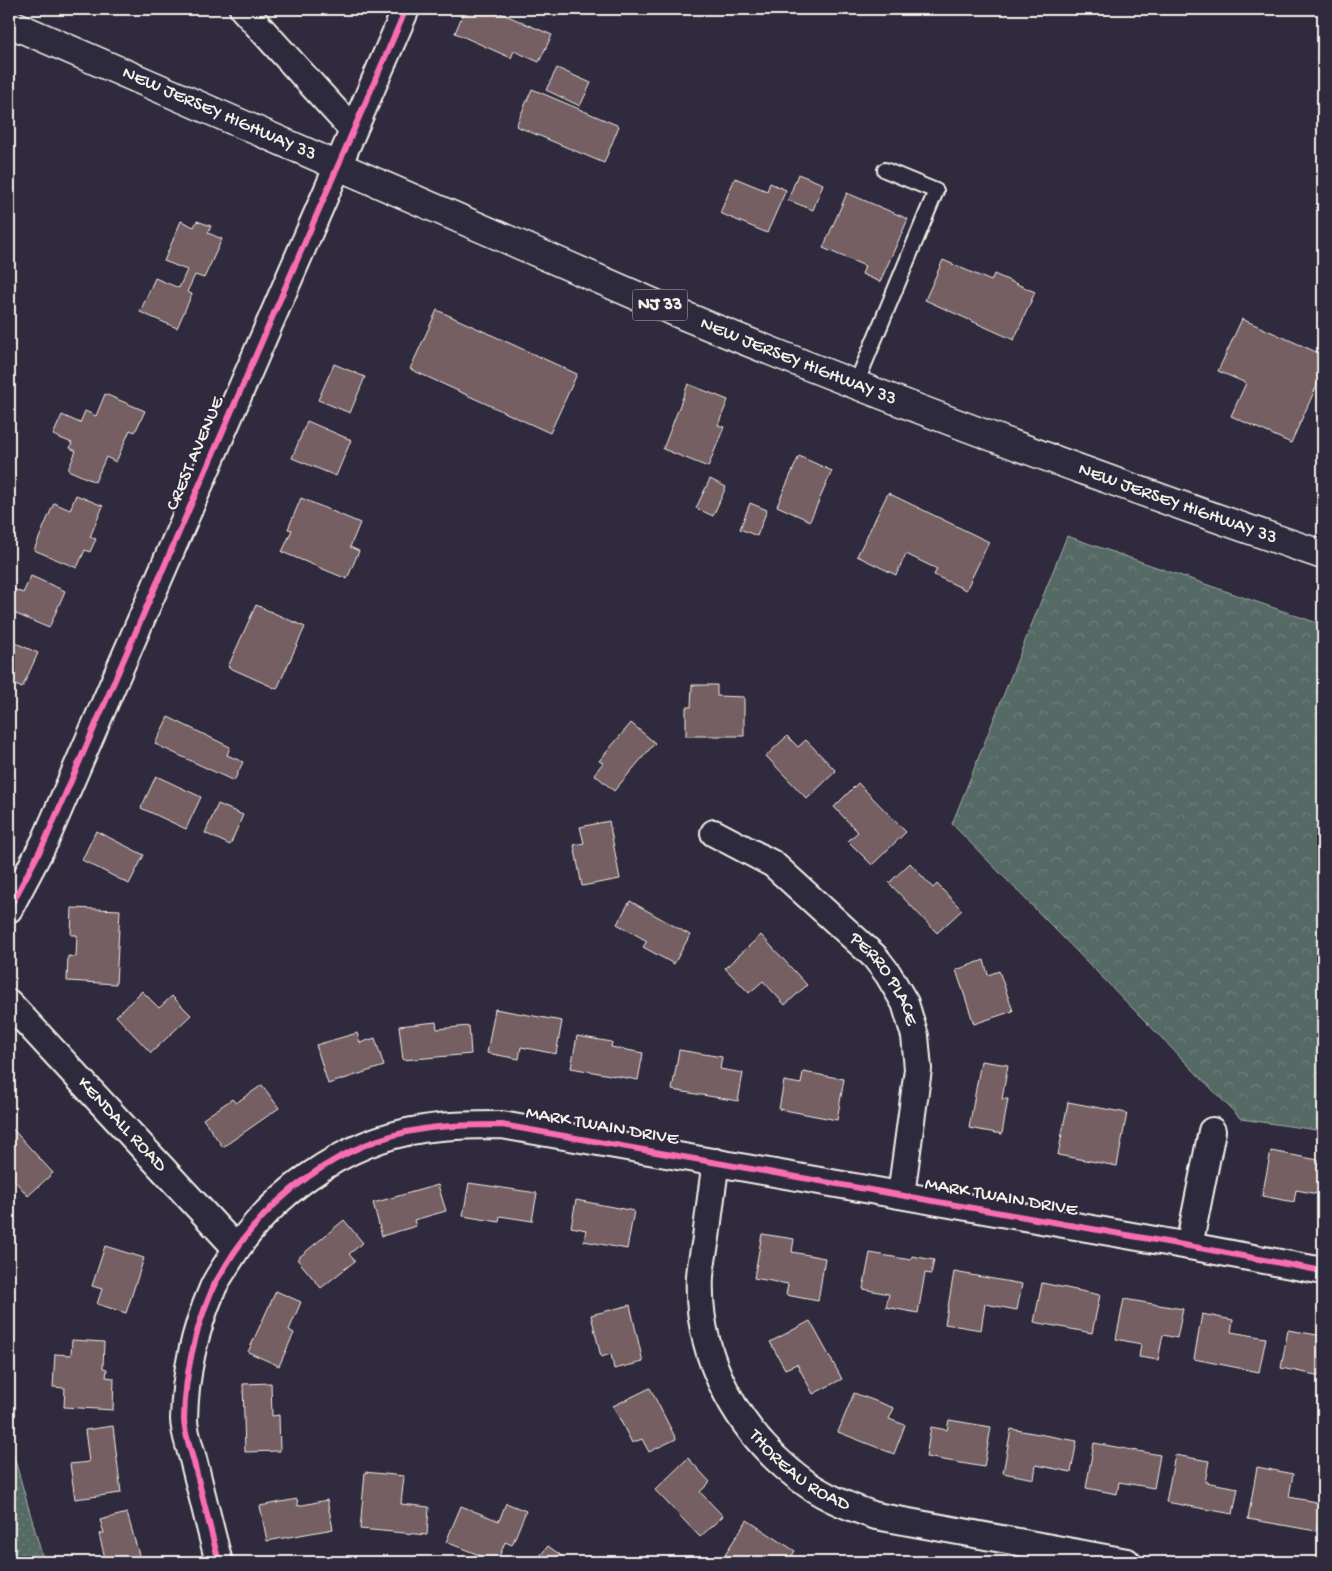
<svg xmlns="http://www.w3.org/2000/svg" width="1332" height="1571" font-family="'Gochi Hand',sans-serif">
	<style>
		.forest { fill: url(#forest-crowns); stroke: #a4aea6 }
		.park { fill: url(#park-dots); stroke: #a4aea6 }
		.building { fill: #755e64; stroke: #f4f1e8 }
		.lines { fill: none; stroke-linecap: round; stroke-linejoin: round }
		.lane-casing { stroke: #f4f1e8; stroke-width: 18 }
		.street-casing { stroke: #f4f1e8; stroke-width: 30 }
		.primary-casing { stroke: #f4f1e8; stroke-width: 31 }
		.lane { stroke: #2f2a3d; stroke-width: 14 }
		.street { stroke: #2f2a3d; stroke-width: 26 }
		.primary { stroke: #2f2a3d; stroke-width: 28 }
		.cycleway-casing { stroke: #2f2a3d; stroke-width: 9 }
		.cycleway { stroke: #f96db3; stroke-width: 6 }
		.labels { text-anchor: middle; dominant-baseline: central; stroke-width: 4; stroke-linejoin: round; paint-order: stroke }
		.shield { fill: #2f2a3d; stroke: #b9b5b5; stroke-width: 1 }
		.shield-label { font-size: 18px; font-weight: bold; fill: #f4f1e8 }
		.street-label { font-size: 19px; fill: #f4f1e8; stroke: #2f2a3d }
	</style>
	<defs>
		<pattern id="forest-crowns" width="20" height="18" patternUnits="userSpaceOnUse" patternTransform="scale(1.25)"><rect width="20" height="18" fill="#556a65"/><path d="M2 6a3 3 0 1 1 6 0M12 15a3 3 0 1 1 6 0" fill="none" stroke="#6e807b"/></pattern>
		<pattern id="park-dots" width="8" height="8" patternUnits="userSpaceOnUse" patternTransform="scale(1.25)"><rect width="8" height="8" fill="#556a65"/><path d="M2 2h.1M6 6h.1" fill="none" stroke="#6e807b" stroke-width="1.8" stroke-linecap="round"/></pattern>
	</defs>
	<rect width="100%" height="100%" fill="#2f2a3d"/>
	<filter id="ink" filterUnits="userSpaceOnUse"><feTurbulence type="fractalNoise" baseFrequency=".02" numOctaves="2"/><feDisplacementMap in="SourceGraphic" scale="10" xChannelSelector="R" yChannelSelector="G"/><feConvolveMatrix kernelMatrix="1 2 1 2 8 2 1 2 1" color-interpolation-filters="sRGB"/></filter>
	<g filter="url(#ink)">
		<polygon class="forest" points="1067,536 1323,625 1323,1131 1241,1119 952,824"/>
		<polygon class="park" points="9,1439 44,1562 9,1562"/>
		<g class="building">
			<polygon points="465,9 491,9 552,35 539,62 514,51 511,58 455,33"/>
			<polygon points="557,68 591,83 580,106 546,90"/>
			<polygon points="532,89 619,126 604,163 516,126"/>
			<polygon points="798,174 823,184 813,210 788,200"/>
			<polygon points="735,178 767,191 770,183 786,190 767,233 720,213"/>
			<polygon points="847,193 908,219 880,282 862,274 865,266 823,248"/>
			<polygon points="181,221 194,227 197,221 211,226 208,233 222,239 204,278 195,275 187,292 192,294 177,328 140,312 155,278 179,288 187,270 164,261"/>
			<polygon points="943,260 991,281 994,274 1035,292 1014,340 925,300"/>
			<polygon points="437,310 577,374 550,433 410,369"/>
			<polygon points="1242,319 1323,355 1323,372 1291,443 1231,416 1246,383 1218,371"/>
			<polygon points="334,364 365,377 350,413 318,400"/>
			<polygon points="688,384 728,400 718,425 724,427 708,467 663,449"/>
			<polygon points="105,394 145,411 135,432 130,430 116,462 106,457 95,482 68,470 76,451 70,448 72,443 53,435 62,415 80,423 85,411 96,416"/>
			<polygon points="307,421 351,440 336,476 292,458"/>
			<polygon points="799,456 832,471 810,521 777,506"/>
			<polygon points="710,479 726,487 713,516 696,508"/>
			<polygon points="888,493 989,542 966,590 934,575 937,569 906,554 896,575 857,556"/>
			<polygon points="76,495 103,506 90,537 96,539 90,552 85,550 77,568 34,550 54,503 70,510"/>
			<polygon points="301,498 360,523 350,547 359,551 347,579 282,552 292,530 288,529"/>
			<polygon points="750,503 767,510 757,536 740,529"/>
			<polygon points="31,576 65,591 49,628 9,611 9,587 23,593"/>
			<polygon points="256,605 305,627 277,689 228,667"/>
			<polygon points="9,640 38,653 22,688 9,682"/>
			<polygon points="692,685 717,685 717,696 744,697 744,736 686,736 686,707 691,707"/>
			<polygon points="168,717 230,747 227,755 243,762 234,781 155,744"/>
			<polygon points="631,723 655,743 614,791 594,774 603,763 599,761"/>
			<polygon points="787,736 798,747 806,740 836,771 807,799 766,756"/>
			<polygon points="156,776 201,797 186,829 141,808"/>
			<polygon points="858,783 906,832 872,865 848,841 858,832 834,807"/>
			<polygon points="218,804 243,815 230,845 205,833"/>
			<polygon points="609,821 620,879 582,886 574,845 584,843 580,827"/>
			<polygon points="96,831 144,855 129,884 82,860"/>
			<polygon points="910,863 933,888 937,884 962,910 937,933 889,883"/>
			<polygon points="630,901 690,935 674,964 643,947 647,941 617,924"/>
			<polygon points="72,908 120,910 116,984 67,981 68,956 76,957 77,935 71,935"/>
			<polygon points="761,935 807,985 785,1005 763,981 749,993 725,968"/>
			<polygon points="984,960 988,975 999,971 1013,1011 974,1024 956,970"/>
			<polygon points="142,991 159,1008 172,996 191,1015 151,1053 116,1016"/>
			<polygon points="495,1009 562,1021 556,1054 521,1047 519,1059 487,1053"/>
			<polygon points="436,1022 437,1029 469,1026 471,1054 403,1060 399,1026"/>
			<polygon points="357,1033 360,1043 375,1038 384,1066 328,1084 316,1045"/>
			<polygon points="577,1036 612,1042 611,1047 643,1053 638,1080 571,1068"/>
			<polygon points="679,1050 722,1057 720,1069 743,1073 738,1101 672,1090"/>
			<polygon points="981,1061 1008,1065 1002,1099 1008,1099 1002,1134 969,1128"/>
			<polygon points="803,1072 844,1079 837,1120 779,1109 784,1081 801,1084"/>
			<polygon points="262,1085 279,1108 223,1147 203,1119 232,1099 236,1103"/>
			<polygon points="1068,1102 1127,1113 1117,1166 1058,1155"/>
			<polygon points="9,1125 53,1173 28,1196 9,1174"/>
			<polygon points="1271,1151 1323,1161 1323,1195 1296,1190 1294,1202 1262,1196"/>
			<polygon points="469,1183 537,1193 532,1221 500,1216 499,1222 463,1216"/>
			<polygon points="438,1185 446,1211 414,1220 416,1226 382,1236 373,1203"/>
			<polygon points="576,1200 634,1211 627,1249 584,1241 586,1230 571,1227"/>
			<polygon points="344,1220 363,1243 349,1254 355,1261 321,1288 297,1259"/>
			<polygon points="762,1234 794,1239 792,1252 825,1258 818,1301 786,1295 788,1284 754,1278"/>
			<polygon points="105,1246 144,1258 126,1313 97,1304 102,1289 92,1286"/>
			<polygon points="870,1253 911,1260 912,1256 934,1260 931,1274 925,1273 918,1313 886,1307 889,1294 863,1289"/>
			<polygon points="954,1272 1022,1284 1017,1310 985,1304 981,1330 945,1324"/>
			<polygon points="1042,1283 1100,1295 1092,1333 1034,1322"/>
			<polygon points="276,1291 301,1302 289,1330 294,1333 279,1366 248,1352"/>
			<polygon points="1124,1299 1183,1309 1177,1338 1163,1335 1158,1360 1139,1357 1141,1344 1116,1339"/>
			<polygon points="630,1305 643,1362 614,1369 611,1354 601,1357 591,1315"/>
			<polygon points="1202,1314 1233,1320 1231,1332 1266,1338 1259,1372 1194,1359"/>
			<polygon points="810,1321 842,1379 813,1394 797,1364 785,1369 770,1342"/>
			<polygon points="1288,1330 1323,1336 1323,1389 1319,1389 1321,1376 1281,1368"/>
			<polygon points="72,1340 104,1342 103,1368 107,1369 106,1377 114,1378 113,1410 64,1407 65,1388 53,1387 55,1354 71,1355"/>
			<polygon points="271,1383 272,1416 279,1415 280,1451 245,1452 243,1384"/>
			<polygon points="650,1388 676,1439 649,1452 642,1439 632,1443 613,1406"/>
			<polygon points="854,1393 894,1408 889,1419 905,1425 894,1454 838,1432"/>
			<polygon points="949,1420 991,1427 984,1467 926,1457 931,1427 947,1430"/>
			<polygon points="113,1426 121,1493 75,1499 70,1464 89,1462 85,1430"/>
			<polygon points="1011,1429 1077,1441 1071,1472 1036,1465 1034,1479 1003,1473"/>
			<polygon points="1094,1443 1160,1455 1154,1488 1119,1482 1117,1494 1086,1488"/>
			<polygon points="1175,1455 1209,1461 1205,1482 1238,1488 1233,1514 1166,1502"/>
			<polygon points="688,1458 710,1482 700,1492 723,1516 700,1537 655,1490"/>
			<polygon points="1257,1467 1293,1474 1289,1497 1321,1503 1316,1531 1248,1519"/>
			<polygon points="365,1472 404,1476 401,1504 429,1507 427,1535 360,1529"/>
			<polygon points="297,1499 298,1506 327,1500 333,1529 267,1541 260,1506"/>
			<polygon points="506,1503 526,1511 512,1545 505,1542 497,1562 446,1542 461,1506 499,1521"/>
			<polygon points="127,1513 141,1562 106,1562 99,1534 104,1533 100,1520"/>
			<polygon points="747,1520 795,1551 788,1562 738,1562 725,1554"/>
			<polygon points="548,1546 570,1562 535,1562"/>
		</g>
		<g class="lines">
			<g class="lane-casing">
				<polyline id="lane" points="856,384 936,191 885,170"/>
			</g>
			<g class="street-casing">
				<g id="street">
					<polyline points="243,9 353,130"/>
					<path id="s1" d="M714,833l59,31 102,93 13,17 17,29 10,33 3,33 -17,126"/>
					<polyline points="9,909 45,841 406,9"/>
					<path id="s2" d="M9,1003l227,245"/>
					<path id="s3" d="M716,1162c-4,26 -7,51 -10,76 -2,13 -5,25 -6,38 -4,83 40,161 107,208 21,15 45,24 69,32l251,46"/>
					<polyline points="1189,1246 1212,1131"/>
					<path d="M219,1562c-9,-34 -17,-68 -26,-103 -3,-12 -9,-27 -9,-40 1,-45 10,-87 28,-129 3,-8 8,-15 13,-23 41,-70 117,-126 198,-138 26,-4 52,-4 79,-4l687,121 134,25"/>
				</g>
			</g>
			<g class="primary-casing">
				<g id="primary">
					<path id="s4" d="M9,23c216,92 431,189 647,281 219,92 443,174 667,251"/>
				</g>
			</g>
			<use href="#lane" class="lane"/>
			<use href="#street" class="street"/>
			<use href="#primary" class="primary"/>
			<g class="cycleway-casing">
				<g id="cycleway">
					<polyline points="9,909 45,841 406,9"/>
					<path d="M219,1562c-9,-34 -17,-68 -26,-103 -3,-12 -9,-27 -9,-40 1,-45 10,-87 28,-129 3,-8 8,-15 13,-23 41,-70 117,-126 198,-138 26,-4 52,-4 79,-4l687,121 134,25"/>
				</g>
			</g>
			<use href="#cycleway" class="cycleway"/>
		</g>
	</g>
	<g class="labels">
		<rect class="shield" x="632.5" y="289.5" width="55" height="31" rx="4"/>
		<g class="shield-label">
			<text x="660" y="305">NJ 33</text>
		</g>
		<g class="street-label">
			<text stroke="none"><textPath href="#s4" startOffset="229">NEW JERSEY HIGHWAY 33</textPath></text>
			<text stroke="none"><textPath href="#s4" startOffset="859">NEW JERSEY HIGHWAY 33</textPath></text>
			<text transform="translate(196 454) rotate(-67)">CREST AVENUE</text>
			<text stroke="none"><textPath href="#s4" startOffset="1264">NEW JERSEY HIGHWAY 33</textPath></text>
			<text stroke="none"><textPath href="#s1" startOffset="228">PERRO PLACE</textPath></text>
			<text stroke="none"><textPath href="#s2" startOffset="166">KENDALL ROAD</textPath></text>
			<text transform="translate(602 1127) rotate(10)">MARK TWAIN DRIVE</text>
			<text transform="translate(1001 1198) rotate(10)">MARK TWAIN DRIVE</text>
			<text stroke="none"><textPath href="#s3" startOffset="345">THOREAU ROAD</textPath></text>
		</g>
	</g>
	<rect width="1332" height="1571" fill="none" stroke="#2f2a3d" stroke-width="30"/>
	<rect x="15" y="15" width="1302" height="1541" fill="none" stroke="#f4f1e8" stroke-width="2" filter="url(#ink)"/>
</svg>
